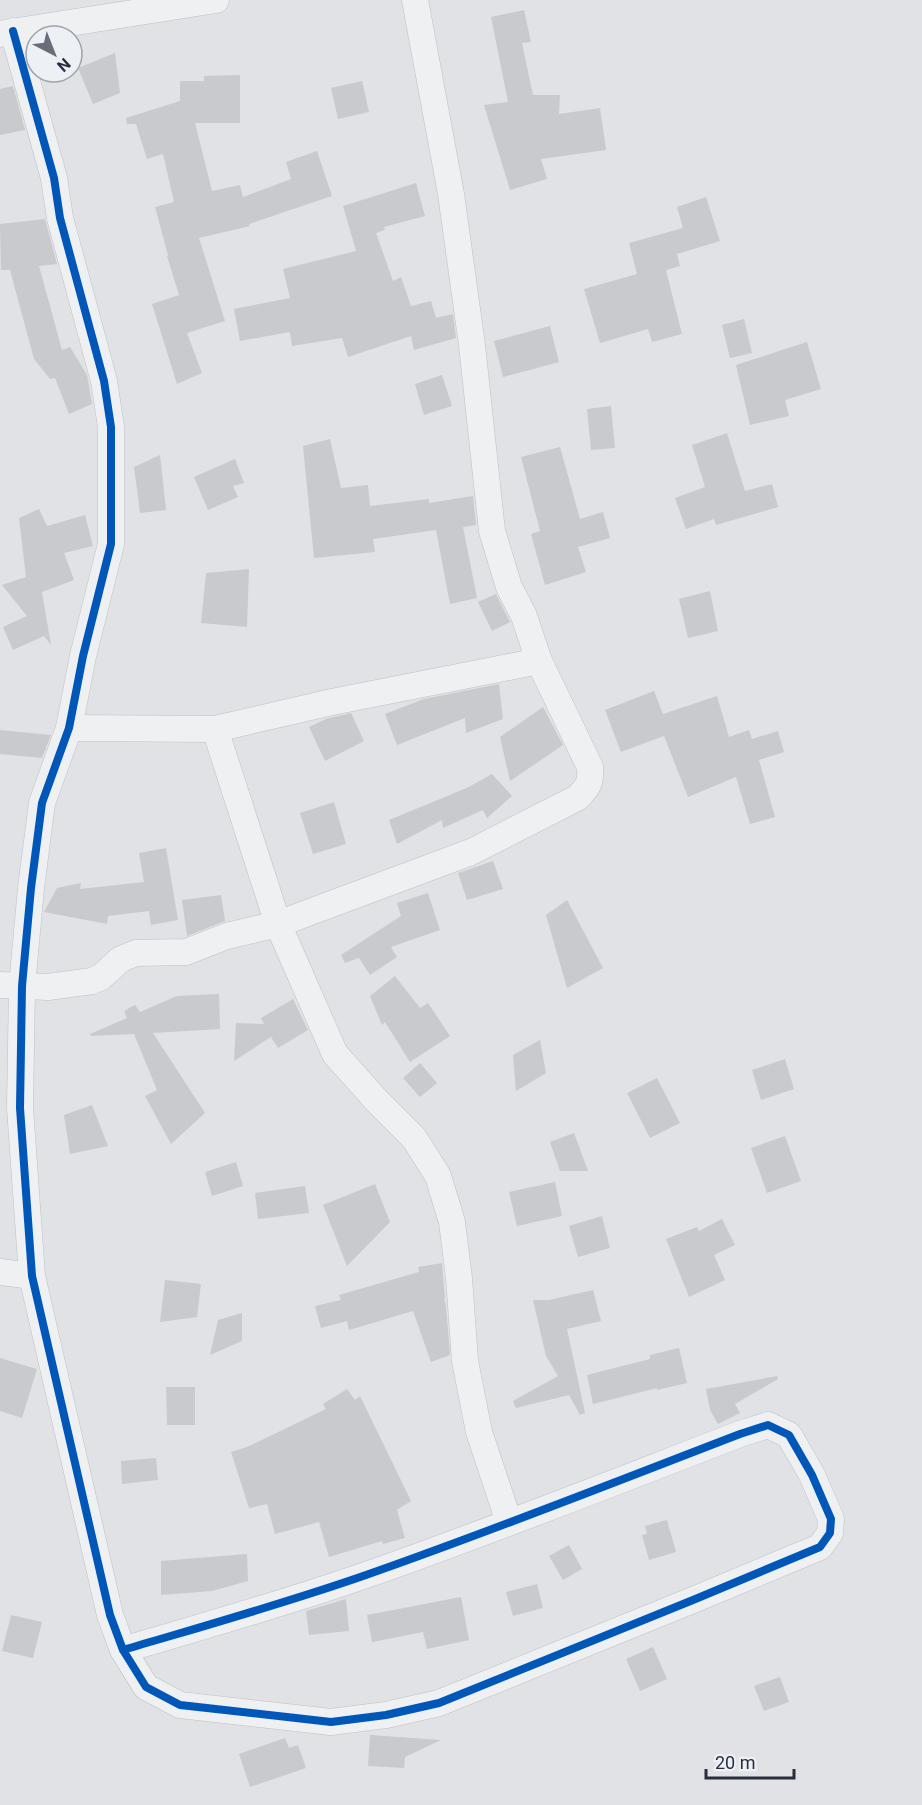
<svg xmlns="http://www.w3.org/2000/svg" width="922" height="1805" font-family="Roboto,sans-serif">
	<style>
		.building { fill: #c8cacd }
		.lines { fill: none; stroke-linecap: round; stroke-linejoin: round }
		.minor-casing { stroke: #bec0c3; stroke-width: 27 }
		.minor { stroke: #eff0f1; stroke-width: 26 }
		.cycleway-casing { stroke: #edf0f5; stroke-width: 11 }
		.cycleway { stroke: #0057b8; stroke-width: 8 }
	</style>
	<rect width="100%" height="100%" fill="#e0e2e5"/>
	<g class="building">
		<polygon points="524,10 531,42 522,43 533,95 560,95 559,114 600,108 606,150 541,159 547,179 510,190 484,105 508,102 491,17"/>
		<polygon points="115,53 120,93 93,104 78,68"/>
		<polygon points="240,75 240,123 195,123 212,191 240,185 243,197 291,179 286,162 317,151 332,196 249,224 250,226 199,238 225,321 187,333 202,373 177,384 152,304 179,295 167,256 168,255 155,207 174,202 163,154 147,159 136,124 127,124 126,118 180,101 180,81 204,81 204,76"/>
		<polygon points="362,81 369,112 338,119 331,88"/>
		<polygon points="13,86 25,130 0,135 0,89"/>
		<polygon points="416,183 425,216 384,227 385,230 376,233 393,281 401,277 411,306 431,301 436,318 453,314 456,338 414,350 411,336 348,357 342,338 292,346 290,332 240,341 234,309 290,298 283,269 356,251 343,206"/>
		<polygon points="706,197 720,241 677,254 680,266 666,270 682,334 652,342 648,329 600,343 584,289 637,274 629,243 683,228 677,207"/>
		<polygon points="45,219 57,264 39,266 62,350 70,347 87,375 92,404 69,414 55,378 50,379 34,359 10,270 1,270 0,224"/>
		<polygon points="744,319 752,353 730,358 722,325"/>
		<polygon points="550,326 559,362 503,377 494,341"/>
		<polygon points="807,342 821,389 785,400 789,416 750,425 736,365"/>
		<polygon points="442,375 452,406 424,415 415,384"/>
		<polygon points="611,406 615,448 591,450 587,409"/>
		<polygon points="727,433 745,491 772,484 778,507 716,525 714,519 686,529 675,498 705,487 692,445"/>
		<polygon points="330,439 341,488 368,485 370,506 429,499 429,503 473,496 476,525 463,527 477,598 450,604 436,530 373,539 375,552 314,558 303,446"/>
		<polygon points="560,447 580,519 603,512 610,538 578,547 586,572 545,585 531,534 540,531 521,457"/>
		<polygon points="160,455 166,510 140,513 134,467"/>
		<polygon points="235,459 244,483 233,486 238,497 208,510 194,477"/>
		<polygon points="39,509 47,526 85,515 93,546 64,553 74,580 42,592 51,645 44,636 13,650 3,627 27,616 2,585 26,577 19,518"/>
		<polygon points="249,569 247,627 201,623 206,573"/>
		<polygon points="710,591 718,631 688,638 679,599"/>
		<polygon points="496,594 510,622 492,631 478,602"/>
		<polygon points="499,684 503,719 466,733 465,718 397,745 385,714 424,699"/>
		<polygon points="654,691 663,714 717,696 729,737 749,730 752,739 778,731 784,752 759,760 775,817 750,824 736,777 688,797 664,736 621,752 605,710"/>
		<polygon points="543,707 563,745 510,781 500,737"/>
		<polygon points="351,713 364,741 325,761 309,727 326,719"/>
		<polygon points="0,730 51,735 42,758 0,754"/>
		<polygon points="492,774 512,796 487,818 483,810 443,828 442,820 397,844 389,820 469,787"/>
		<polygon points="334,802 346,844 313,854 300,813"/>
		<polygon points="166,848 178,920 151,925 149,911 108,916 107,924 44,912 57,888 81,883 80,889 144,882 139,853"/>
		<polygon points="493,861 503,889 467,900 458,873"/>
		<polygon points="428,893 440,930 391,947 397,957 370,975 359,958 345,963 341,955 401,916 397,903"/>
		<polygon points="221,895 225,921 187,936 182,900"/>
		<polygon points="567,900 603,968 567,988 546,915"/>
		<polygon points="395,976 420,1008 428,1003 450,1036 410,1062 385,1022 382,1025 370,996"/>
		<polygon points="219,994 220,1029 153,1033 205,1113 171,1144 145,1096 157,1090 134,1034 91,1036 90,1034 127,1018 124,1011 135,1005 140,1012 177,996"/>
		<polygon points="293,999 308,1030 278,1048 271,1037 234,1061 236,1023 264,1024 261,1018"/>
		<polygon points="540,1040 546,1073 516,1091 513,1055"/>
		<polygon points="785,1059 794,1089 761,1100 752,1070"/>
		<polygon points="420,1063 437,1083 420,1097 403,1078"/>
		<polygon points="657,1078 680,1123 650,1138 627,1093"/>
		<polygon points="92,1105 108,1146 70,1154 64,1115"/>
		<polygon points="574,1133 588,1171 560,1171 550,1142"/>
		<polygon points="785,1136 801,1181 767,1193 751,1148"/>
		<polygon points="236,1162 243,1186 212,1196 205,1172"/>
		<polygon points="555,1182 562,1216 517,1226 509,1192"/>
		<polygon points="375,1184 390,1222 347,1266 323,1205"/>
		<polygon points="305,1186 309,1213 258,1219 255,1193"/>
		<polygon points="602,1216 610,1248 578,1257 569,1226"/>
		<polygon points="722,1219 735,1245 714,1255 725,1280 689,1297 666,1239 697,1227 699,1231"/>
		<polygon points="442,1263 445,1299 444,1299 446,1306 450,1355 431,1362 413,1311 349,1330 347,1321 321,1328 315,1306 341,1300 339,1295 419,1272 418,1267"/>
		<polygon points="165,1280 201,1284 197,1317 160,1322"/>
		<polygon points="593,1290 601,1321 567,1329 585,1413 580,1415 569,1395 516,1408 513,1401 558,1376 546,1356 533,1300 549,1300"/>
		<polygon points="242,1313 242,1341 210,1355 218,1320"/>
		<polygon points="679,1348 687,1383 657,1390 657,1388 593,1404 587,1375 650,1359 650,1355"/>
		<polygon points="0,1358 37,1369 22,1418 0,1411"/>
		<polygon points="777,1376 778,1379 735,1404 740,1413 718,1424 710,1410 706,1389"/>
		<polygon points="166,1387 195,1387 195,1425 167,1425"/>
		<polygon points="347,1389 355,1400 360,1396 411,1501 397,1510 405,1538 383,1544 382,1541 329,1557 319,1522 275,1534 267,1504 249,1508 231,1452 247,1447 326,1409 323,1404"/>
		<polygon points="156,1458 158,1480 122,1484 121,1461"/>
		<polygon points="667,1520 676,1552 649,1560 642,1535 647,1534 645,1526"/>
		<polygon points="569,1545 582,1569 563,1580 549,1556"/>
		<polygon points="247,1554 248,1581 212,1591 161,1595 161,1561"/>
		<polygon points="537,1584 543,1608 513,1616 506,1592"/>
		<polygon points="461,1597 469,1640 427,1649 423,1632 372,1642 367,1615"/>
		<polygon points="346,1599 349,1631 309,1635 306,1611"/>
		<polygon points="11,1615 42,1622 33,1658 2,1651"/>
		<polygon points="653,1647 667,1679 640,1691 626,1659"/>
		<polygon points="780,1677 789,1702 764,1711 754,1686"/>
		<polygon points="370,1735 441,1740 405,1757 404,1768 368,1766"/>
		<polygon points="285,1738 289,1748 298,1745 306,1768 250,1787 239,1754"/>
	</g>
	<g class="lines">
		<g class="minor-casing">
			<g id="minor">
				<path d="M13,31l41,147 6,40 44,163 7,46v117l-28,112 -14,72 -27,75 -11,85 -9,98 -2,122 12,168 78,339 13,35 23,37 34,18 151,17 55,-7 53,-12 254,-103 127,-53 10,-14 1,-14 -19,-44 -23,-40 -21,-10 -28,9c-125,48 -248,97 -374,141 -80,28 -162,51 -243,75"/>
				<polyline points="0,34 216,0"/>
				<polyline points="69,728 215,729 332,702 539,661"/>
				<polyline points="215,729 278,924 335,1054 377,1101 414,1138 438,1176 452,1222 459,1278 465,1361 479,1432 509,1522"/>
				<path d="M0,985l48,2 44,-6 9,-4 20,-18 15,-6 50,-1 41,-16 51,-12 193,-72 106,-54c12,-12 14,-15 13,-31l-51,-106 -15,-45 -15,-29 -17,-56 -20,-186 -21,-151 -36,-194"/>
				<polyline points="0,1272 32,1276"/>
			</g>
		</g>
		<use href="#minor" class="minor"/>
		<g class="cycleway-casing">
			<path id="cycleway" d="M13,31l41,147 6,40 44,163 7,46v117l-28,112 -14,72 -27,75 -11,85 -9,98 -2,122 12,168 78,339 13,35 23,37 34,18 151,17 55,-7 53,-12 254,-103 127,-53 10,-14 1,-14 -19,-44 -23,-40 -21,-10 -28,9c-125,48 -248,97 -374,141 -80,28 -162,51 -243,75"/>
		</g>
		<use href="#cycleway" class="cycleway"/>
	</g>
	<g transform="translate(54 54) rotate(138)"><circle r="28" fill="#edf0f5" stroke="#9ea2ab" stroke-width="1.5"/>
	<path d="M0-4.5L10 22L0 15L-10 22Z" fill="#686d78"/>
	<text y="-9" font-size="16" font-weight="bold" text-anchor="middle" fill="#282e3d">N</text>
	</g>
	<path d="M706 1769v9h88v-9" fill="none" stroke="#282e3d" stroke-width="3"/>
	<text x="715" y="1769" font-size="18" fill="#282e3d" stroke="#edf0f5" stroke-width="4.5" paint-order="stroke">20 m</text>
</svg>
